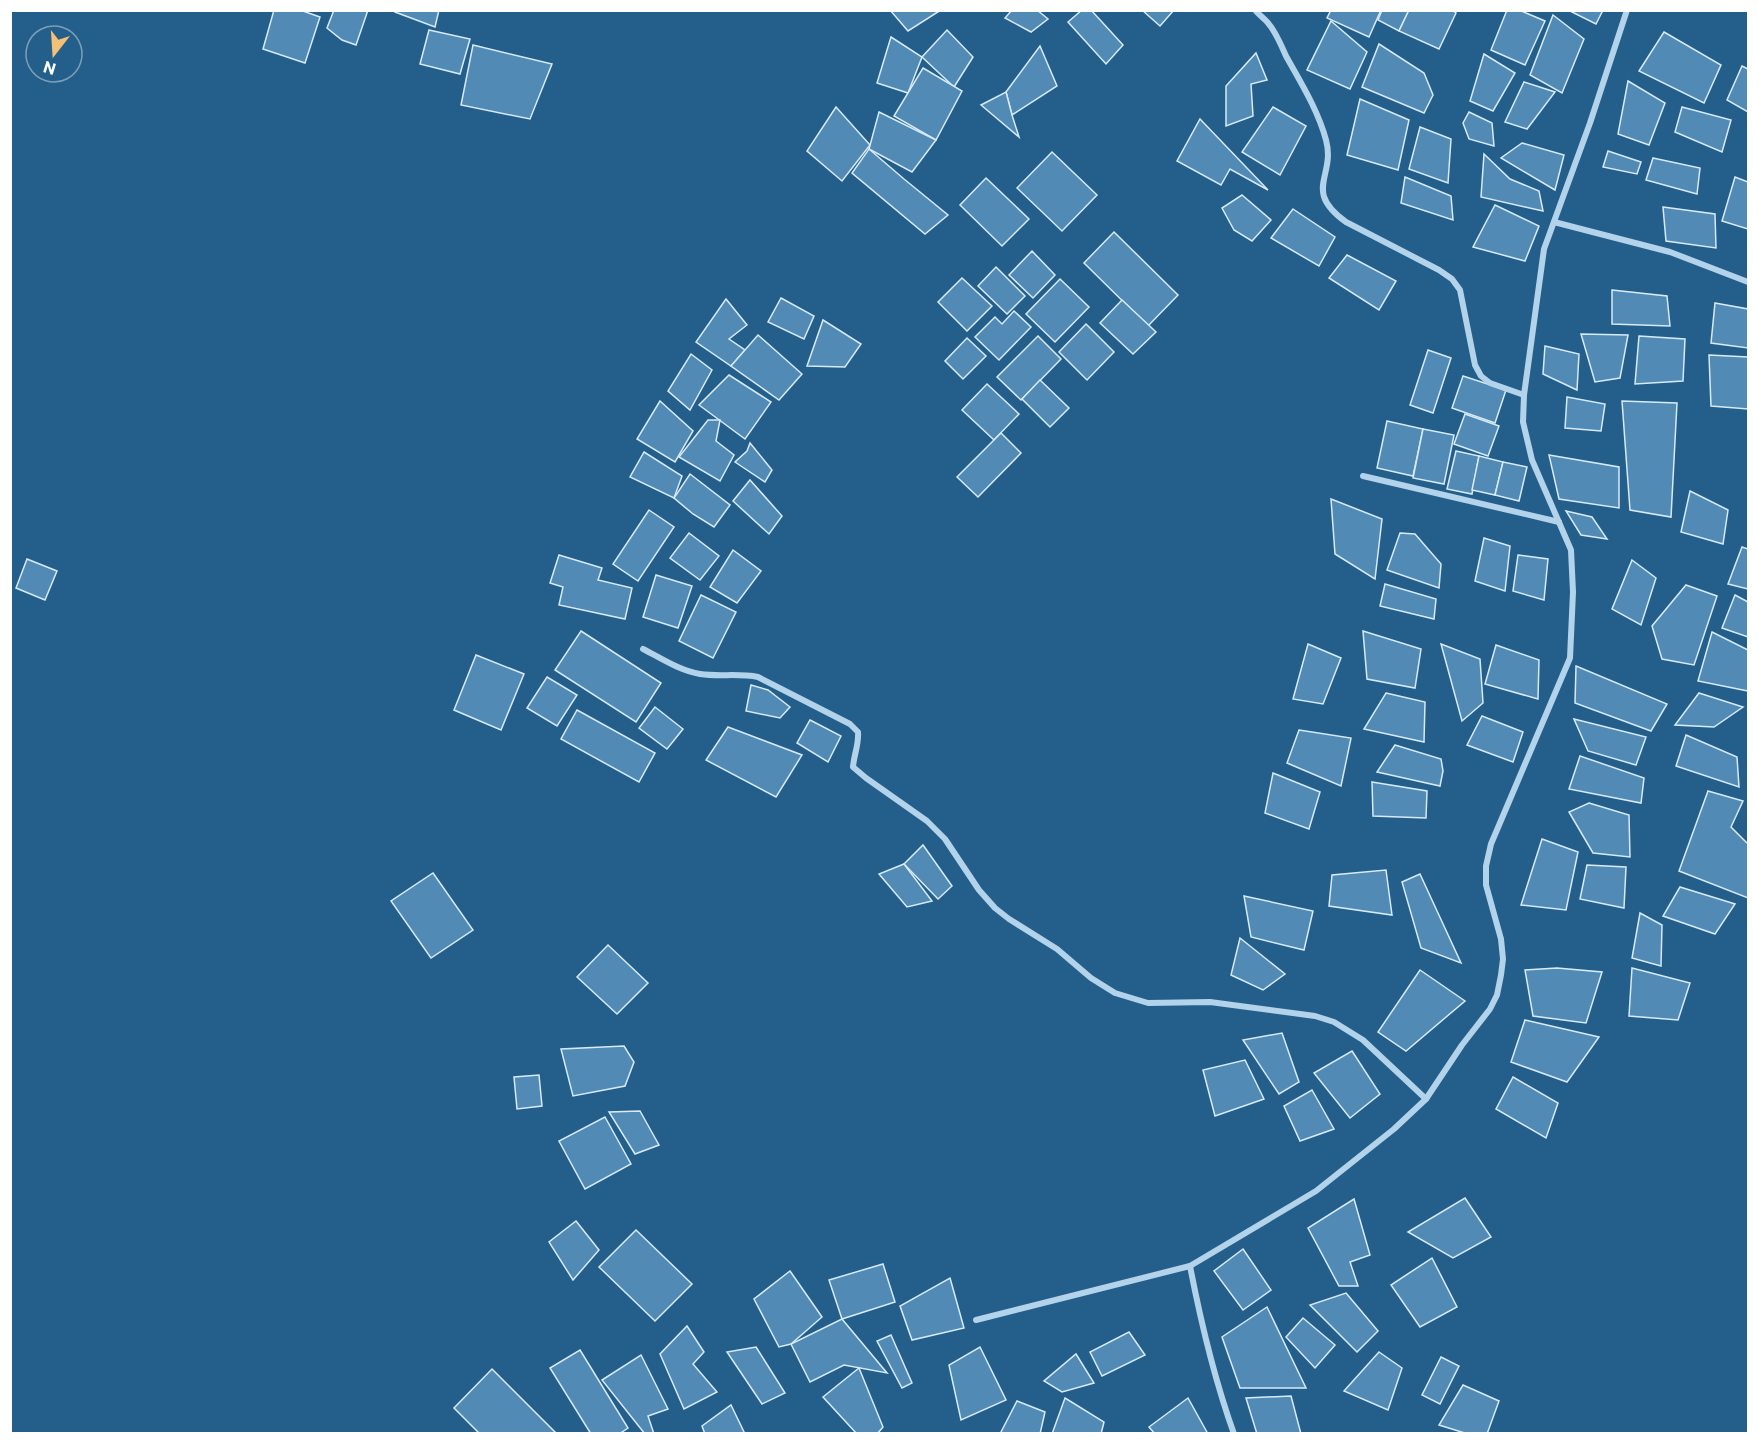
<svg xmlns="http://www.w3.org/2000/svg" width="1759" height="1444" font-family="Commissioner,sans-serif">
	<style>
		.building { fill: #518ab4; stroke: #d6eaf8; stroke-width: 1.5 }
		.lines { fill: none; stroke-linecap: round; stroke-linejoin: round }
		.street { stroke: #b2d3ea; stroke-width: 6 }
	</style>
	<rect width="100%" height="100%" fill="#245f8b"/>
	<g class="building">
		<polygon points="274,10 300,10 320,17 305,63 263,49"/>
		<polygon points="334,10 368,10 356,45 342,40 327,28"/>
		<polygon points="396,10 439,10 435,27 395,12"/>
		<polygon points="890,10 941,10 908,31"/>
		<polygon points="1012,10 1037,10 1048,19 1031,32 1005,18"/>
		<polygon points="1082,10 1091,10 1123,45 1106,64 1068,22"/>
		<polygon points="1142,10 1174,10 1160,26"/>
		<polygon points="1331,10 1381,10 1369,37 1327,18"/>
		<polygon points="1382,10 1409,10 1399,31 1378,20"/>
		<polygon points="1409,10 1452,10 1456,13 1439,49 1399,31"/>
		<polygon points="1507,10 1519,10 1545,21 1525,65 1491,50"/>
		<polygon points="1568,10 1603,10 1596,24"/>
		<polygon points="1553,15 1584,39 1562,93 1530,75"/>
		<polygon points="1331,21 1367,52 1350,89 1307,70"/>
		<polygon points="429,30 470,39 460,74 420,64"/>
		<polygon points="947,30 973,57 954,87 922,57"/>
		<polygon points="1664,32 1721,65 1704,103 1639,71"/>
		<polygon points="891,37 922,57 908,93 877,83"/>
		<polygon points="1379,44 1424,73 1433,95 1424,113 1362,87"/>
		<polygon points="473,45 552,64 530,119 461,105"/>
		<polygon points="1040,46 1057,86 1012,115 1006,92"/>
		<polygon points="1256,53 1267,80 1251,84 1253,116 1226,126 1226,86"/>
		<polygon points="1484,54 1515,73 1493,111 1470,101"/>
		<polygon points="1742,66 1748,69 1748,112 1727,100"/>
		<polygon points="923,68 962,91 936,140 894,116"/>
		<polygon points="1628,81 1665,103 1649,145 1618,134"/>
		<polygon points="1524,82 1555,92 1527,129 1505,122"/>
		<polygon points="1006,92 1012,115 1019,137 981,105"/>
		<polygon points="1360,99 1409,120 1398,170 1347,155"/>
		<polygon points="836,107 870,145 842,181 807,151"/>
		<polygon points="1273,107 1306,126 1280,175 1242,152"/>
		<polygon points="1682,107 1731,120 1722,152 1675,132"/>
		<polygon points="879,112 936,140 912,172 869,149"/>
		<polygon points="1469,112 1492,123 1494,146 1469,139 1463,123"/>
		<polygon points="1200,119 1268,190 1230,169 1221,185 1177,161"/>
		<polygon points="1420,127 1451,139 1448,183 1409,169"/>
		<polygon points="1522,143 1564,155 1555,190 1501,158"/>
		<polygon points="869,149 904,179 948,215 925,234 852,173"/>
		<polygon points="1608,151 1641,162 1637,174 1603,167"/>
		<polygon points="1052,152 1097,195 1062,231 1017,188"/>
		<polygon points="1484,154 1510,179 1539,191 1543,211 1481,197"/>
		<polygon points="1653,158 1700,168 1697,194 1646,180"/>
		<polygon points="1405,177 1451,196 1453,220 1401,203"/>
		<polygon points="1735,177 1748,182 1748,229 1722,221"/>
		<polygon points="986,178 1029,219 1002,246 960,205"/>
		<polygon points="1242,195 1271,220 1252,241 1234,230 1222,208"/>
		<polygon points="1495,205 1539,226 1525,261 1473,247"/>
		<polygon points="1663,207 1715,214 1716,248 1666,241"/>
		<polygon points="1293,209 1335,237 1319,266 1271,238"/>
		<polygon points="1114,232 1178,295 1148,326 1084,263"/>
		<polygon points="1032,251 1055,275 1033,298 1009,275"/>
		<polygon points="1347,255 1396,281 1379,310 1329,278"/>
		<polygon points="996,267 1025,296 1007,314 978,286"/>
		<polygon points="962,278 992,306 967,331 938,302"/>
		<polygon points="1060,279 1089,307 1055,342 1026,314"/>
		<polygon points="1612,290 1667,296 1670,326 1612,324"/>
		<polygon points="781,298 814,316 804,339 768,322"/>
		<polygon points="726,299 747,325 729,339 745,350 731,366 696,342"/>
		<polygon points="1122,300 1156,332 1133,354 1100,323"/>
		<polygon points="1715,303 1748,309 1748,348 1711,343"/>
		<polygon points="1014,311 1031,327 999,360 975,337 995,317 1002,324"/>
		<polygon points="823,320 861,344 845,367 807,366"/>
		<polygon points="1086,324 1114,352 1087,380 1059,352"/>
		<polygon points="1581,334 1628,335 1620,378 1595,382"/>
		<polygon points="758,335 802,374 779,400 731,366"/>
		<polygon points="1038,336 1061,359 1021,400 997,377"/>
		<polygon points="1639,336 1685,339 1683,381 1635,384"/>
		<polygon points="967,338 986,356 963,379 945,361"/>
		<polygon points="1545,346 1579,354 1577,390 1543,374"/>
		<polygon points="1428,350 1451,358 1433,413 1410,405"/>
		<polygon points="691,354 712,370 690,410 668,391"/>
		<polygon points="1709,355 1748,357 1748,409 1711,406"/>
		<polygon points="729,375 771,402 745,439 699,405"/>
		<polygon points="1463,376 1506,390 1495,423 1452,408"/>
		<polygon points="1040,380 1069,408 1050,427 1022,399"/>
		<polygon points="987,384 1019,414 994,440 962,410"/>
		<polygon points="1567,397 1605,404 1601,431 1565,428"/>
		<polygon points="660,401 693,431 675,462 637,439"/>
		<polygon points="1622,401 1677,403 1671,517 1630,510"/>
		<polygon points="1465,414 1499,426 1488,456 1454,444"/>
		<polygon points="708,420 720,420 716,441 734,455 720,481 679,457"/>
		<polygon points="1387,421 1423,429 1413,476 1377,468"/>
		<polygon points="1423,429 1454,435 1444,484 1413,478"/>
		<polygon points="1001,433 1021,453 978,497 957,477"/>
		<polygon points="750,443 772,470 765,482 735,462 747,451"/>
		<polygon points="1456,451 1479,456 1472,494 1447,489"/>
		<polygon points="644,452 682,476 674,498 630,477"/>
		<polygon points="1549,455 1619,467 1619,508 1559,499"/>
		<polygon points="1479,456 1503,462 1495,495 1472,490"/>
		<polygon points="1503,462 1527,467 1519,501 1495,495"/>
		<polygon points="690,474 730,505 714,527 693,514 674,498"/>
		<polygon points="750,480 782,516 769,534 733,501"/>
		<polygon points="1690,491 1728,510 1723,544 1681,532"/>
		<polygon points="1331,499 1382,519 1375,579 1335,554"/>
		<polygon points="649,510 674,527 638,581 613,564"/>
		<polygon points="1566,511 1592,517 1607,539 1581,535"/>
		<polygon points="689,533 719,556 700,580 670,558"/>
		<polygon points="1400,533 1415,534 1441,564 1439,588 1387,570"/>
		<polygon points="1484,538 1510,546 1505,591 1475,581"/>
		<polygon points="1742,547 1748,549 1748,589 1728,584"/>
		<polygon points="733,550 761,571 737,603 710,587"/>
		<polygon points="559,555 602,568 598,580 632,588 625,619 559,605 563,587 550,583"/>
		<polygon points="1518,555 1548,559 1544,600 1513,591"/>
		<polygon points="27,559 57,571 45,600 16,588"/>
		<polygon points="1632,560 1656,578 1641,625 1612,609"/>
		<polygon points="656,575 692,586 678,628 643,617"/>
		<polygon points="1385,584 1436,599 1434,619 1380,606"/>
		<polygon points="1686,585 1717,596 1694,665 1662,659 1652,626"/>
		<polygon points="701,595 736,612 713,658 679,641"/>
		<polygon points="1735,595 1748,602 1748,637 1722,628"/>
		<polygon points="581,631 661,683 636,722 555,670"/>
		<polygon points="1363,631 1421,649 1415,688 1367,679"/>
		<polygon points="1712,632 1748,650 1748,691 1698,681"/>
		<polygon points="1308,644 1341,658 1323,704 1293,699"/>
		<polygon points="1441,644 1480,659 1483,703 1462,721"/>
		<polygon points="1496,645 1539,660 1538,699 1485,684"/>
		<polygon points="476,655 524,674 501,730 454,710"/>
		<polygon points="1576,666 1667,704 1651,731 1575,703"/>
		<polygon points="547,677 577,695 557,726 527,708"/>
		<polygon points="751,685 768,690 790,707 780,718 746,711"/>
		<polygon points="1386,693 1425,702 1424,742 1364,729"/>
		<polygon points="1699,693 1743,707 1714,727 1675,725"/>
		<polygon points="655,707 683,729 667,749 639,728"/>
		<polygon points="577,710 655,753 639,782 561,739"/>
		<polygon points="1482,716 1523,732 1513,762 1467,745"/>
		<polygon points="1574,719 1646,737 1636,765 1588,751"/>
		<polygon points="810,720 841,736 828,762 797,743"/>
		<polygon points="728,727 802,755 776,797 706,760"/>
		<polygon points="1299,730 1351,738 1341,786 1287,763"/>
		<polygon points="1686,735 1737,757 1739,787 1676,766"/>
		<polygon points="1395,745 1441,759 1443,771 1440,786 1377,772"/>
		<polygon points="1580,756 1644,778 1641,803 1569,789"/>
		<polygon points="1273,773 1320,792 1309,829 1265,813"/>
		<polygon points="1372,782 1427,791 1426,818 1373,816"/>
		<polygon points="1708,791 1743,801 1731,827 1748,844 1748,898 1679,871"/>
		<polygon points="1589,803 1629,815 1630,857 1593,853 1569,812"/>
		<polygon points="1542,839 1578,852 1566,910 1521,905"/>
		<polygon points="923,845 952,886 938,899 904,864"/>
		<polygon points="904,864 932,901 907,907 879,874"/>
		<polygon points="1587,865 1626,867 1624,908 1580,899"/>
		<polygon points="1386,870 1392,915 1329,906 1332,875"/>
		<polygon points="433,873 473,930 431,958 391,901"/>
		<polygon points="1420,874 1461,963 1421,948 1402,882"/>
		<polygon points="1680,887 1735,904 1715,934 1663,916"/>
		<polygon points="1244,896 1313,911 1304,950 1251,937"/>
		<polygon points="1640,913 1662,925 1661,966 1632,958"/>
		<polygon points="1240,938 1285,974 1263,990 1231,975"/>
		<polygon points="608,945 648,983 617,1014 577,977"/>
		<polygon points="1557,968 1602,972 1586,1023 1533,1016 1525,970"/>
		<polygon points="1632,968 1690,983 1678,1020 1629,1016"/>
		<polygon points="1420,970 1465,1001 1406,1051 1378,1032"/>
		<polygon points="1525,1020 1599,1037 1567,1082 1511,1062"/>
		<polygon points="1282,1033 1299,1082 1279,1094 1243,1040"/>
		<polygon points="624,1046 634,1062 625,1086 573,1096 561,1049"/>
		<polygon points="1352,1051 1380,1094 1350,1118 1314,1073"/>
		<polygon points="1245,1060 1264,1099 1215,1116 1203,1070"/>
		<polygon points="539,1075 542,1106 517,1109 514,1077"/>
		<polygon points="1513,1077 1558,1103 1546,1138 1496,1109"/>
		<polygon points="1312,1090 1334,1129 1300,1141 1284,1106"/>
		<polygon points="640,1111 659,1145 635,1154 609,1112"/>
		<polygon points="605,1117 631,1164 585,1189 559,1141"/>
		<polygon points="1465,1198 1491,1237 1453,1258 1408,1232"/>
		<polygon points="1354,1199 1370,1255 1350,1262 1358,1286 1339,1286 1308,1228"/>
		<polygon points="576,1221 599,1250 573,1280 549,1242"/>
		<polygon points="636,1230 692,1284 655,1321 599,1267"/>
		<polygon points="1243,1249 1271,1290 1243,1310 1214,1271"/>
		<polygon points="1432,1258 1457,1307 1420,1327 1391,1285"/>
		<polygon points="883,1264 895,1302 842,1319 829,1280"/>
		<polygon points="790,1271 822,1317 791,1344 779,1347 754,1299"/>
		<polygon points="950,1278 964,1328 912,1340 900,1306"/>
		<polygon points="1346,1293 1378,1331 1357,1352 1310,1305"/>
		<polygon points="1267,1307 1306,1388 1240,1388 1222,1337"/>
		<polygon points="1303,1318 1335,1345 1315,1368 1286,1337"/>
		<polygon points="842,1319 887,1373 844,1365 810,1382 791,1344"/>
		<polygon points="687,1326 704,1352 693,1364 717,1392 684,1409 660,1354"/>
		<polygon points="1129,1332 1145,1355 1102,1376 1090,1352"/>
		<polygon points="891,1335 912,1383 902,1388 877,1341"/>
		<polygon points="756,1347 785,1393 762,1404 727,1352"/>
		<polygon points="980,1347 1006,1400 961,1420 949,1365"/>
		<polygon points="580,1350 628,1428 619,1434 591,1434 550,1368"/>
		<polygon points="1379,1352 1402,1368 1388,1410 1344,1391"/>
		<polygon points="1076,1354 1094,1383 1062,1392 1044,1381"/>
		<polygon points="641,1355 668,1409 648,1416 654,1434 645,1434 602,1380"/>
		<polygon points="1441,1357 1459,1366 1440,1404 1422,1395"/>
		<polygon points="859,1368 883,1427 877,1434 857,1434 823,1397"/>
		<polygon points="492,1369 557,1434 480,1434 454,1408"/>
		<polygon points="1463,1385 1499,1401 1487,1434 1468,1434 1439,1425"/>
		<polygon points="1291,1396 1301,1434 1257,1434 1246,1398"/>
		<polygon points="1065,1398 1104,1422 1101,1434 1052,1434"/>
		<polygon points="1188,1398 1208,1434 1155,1434 1149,1427"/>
		<polygon points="1017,1401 1045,1412 1040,1434 1000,1434"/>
		<polygon points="731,1405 745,1434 705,1434 702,1426"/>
	</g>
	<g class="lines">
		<g class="street">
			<path d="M1255,10c4,5 10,9 13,13 8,9 13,22 18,33 15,27 32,54 40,84 10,37 -24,50 20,82l93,48 13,9 8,11 15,75 6,11 9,7 34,12"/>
			<polyline points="1554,222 1670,252 1748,282"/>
			<polyline points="1363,476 1559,522"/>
			<path d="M643,649c18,9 37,22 57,25 20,3 38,-1 58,3l92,47 8,8c1,13 -4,22 -5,35l13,11 61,43 18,18 34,51 16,18 14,11 48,30 34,29 24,15 33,10 62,-1 105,14 19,6 29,18 63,59"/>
			<path d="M1190,1266c11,57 24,112 44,168"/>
			<polyline points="976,1320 1190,1266 1316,1191 1394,1129 1426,1099 1462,1045 1490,1009 1497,995 1501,975 1503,959 1501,939 1486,885 1486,866 1491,844 1570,658 1573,592 1571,550 1532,460 1523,422 1524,395 1544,249 1590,123 1627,10"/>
		</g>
	</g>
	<rect width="1759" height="1444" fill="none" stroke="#ffffff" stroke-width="24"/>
	<g transform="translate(54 54) rotate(197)"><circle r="28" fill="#245f8b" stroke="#7c9fb9" stroke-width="1.5"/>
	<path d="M0-4.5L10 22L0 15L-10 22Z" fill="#f4bf76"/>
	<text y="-9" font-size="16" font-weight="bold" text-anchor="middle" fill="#ffffff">N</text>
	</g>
</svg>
